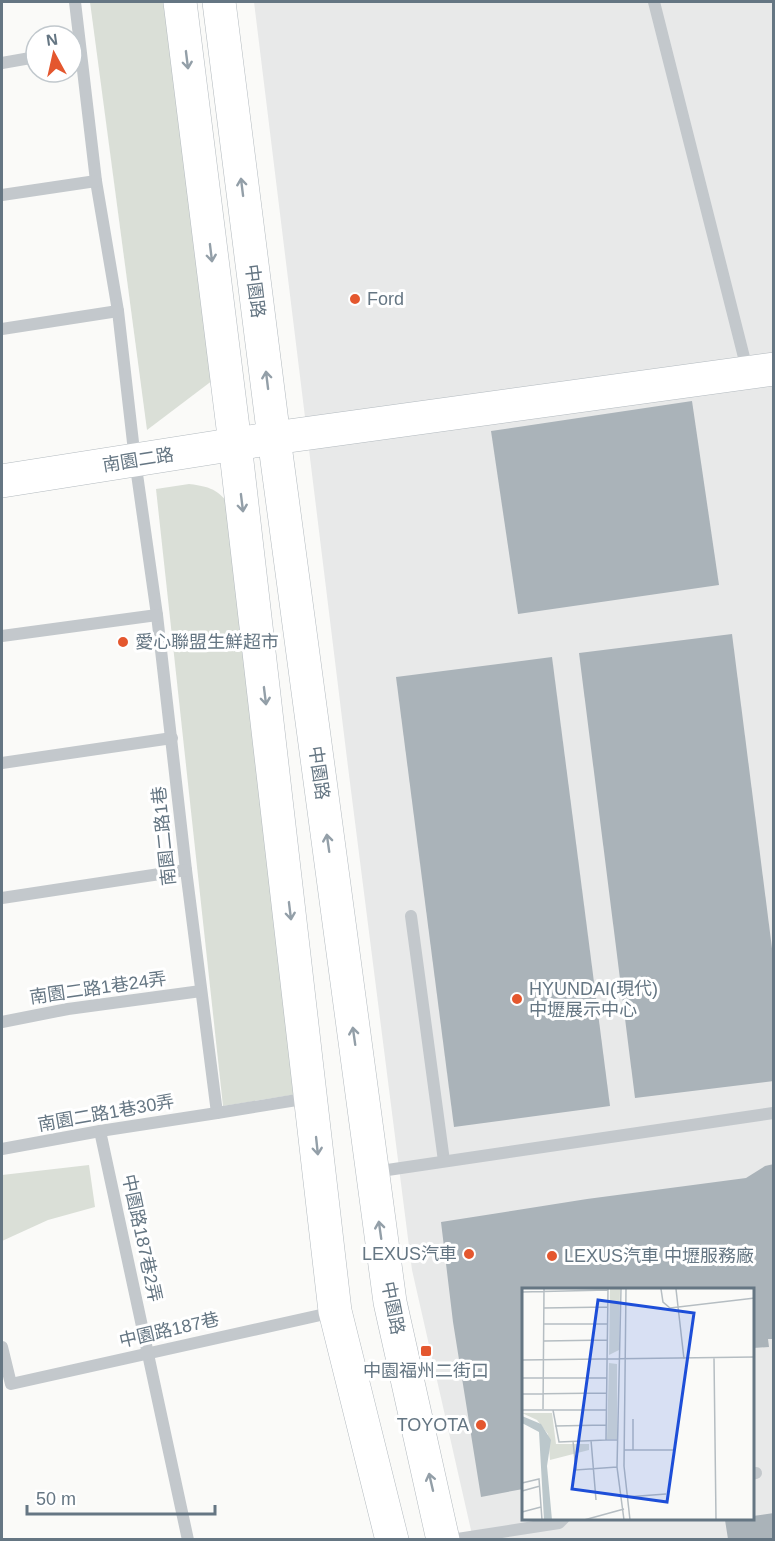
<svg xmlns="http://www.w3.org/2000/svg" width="775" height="1541" font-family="Arial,'Noto Sans TC',sans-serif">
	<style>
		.built { fill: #e8e9e9; fill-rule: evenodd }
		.green { fill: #dadfd7 }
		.building { fill: #aab3b9 }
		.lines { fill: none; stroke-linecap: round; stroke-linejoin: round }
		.secondary-casing { stroke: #b3babf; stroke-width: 34 }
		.lane { stroke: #c3c8cc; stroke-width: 12 }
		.secondary { stroke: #fff; stroke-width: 33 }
		.oneway { stroke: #939fa8 }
		.poi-dot { fill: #e4572e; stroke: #fff; stroke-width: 2 }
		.labels { text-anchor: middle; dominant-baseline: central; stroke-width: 6; stroke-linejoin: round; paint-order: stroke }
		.street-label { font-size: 18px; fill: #657683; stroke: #fff }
		.poi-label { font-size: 18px; fill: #657683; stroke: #fff; text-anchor: start }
		.inset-road { fill: none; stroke: #b5bdc2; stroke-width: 1.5 }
		.view { fill: #1d4ed8; fill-opacity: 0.15; stroke: #1d4ed8; stroke-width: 3 }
		.inset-edge { fill: none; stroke: #657683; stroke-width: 3 }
	</style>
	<rect width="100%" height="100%" fill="#fafaf8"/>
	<path class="built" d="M254,2h519v1537h-300l-61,-269 -64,-503zM523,1289h229v229h-229z"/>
	<g class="green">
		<polygon points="90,2 170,2 217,377 147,430"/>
		<path d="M189,484c26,3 31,8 46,28l69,581 -81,13 -67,-617z"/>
		<polygon points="89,1165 95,1207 48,1220 2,1241 2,1175"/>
	</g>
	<g class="building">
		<polygon points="692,401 719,585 518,614 491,431"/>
		<polygon points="732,634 774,964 774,1081 635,1098 579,653"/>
		<polygon points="552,657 610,1106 454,1127 396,677"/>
		<polygon points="774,1164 774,1339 768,1339 769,1347 753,1348 753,1289 523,1289 523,1489 481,1497 453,1322 441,1222 587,1199 746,1178 765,1166"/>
		<polygon points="774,1513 774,1539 728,1539 725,1520 752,1518 753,1516"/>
	</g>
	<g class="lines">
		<g class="secondary-casing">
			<g id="secondary">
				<polyline points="180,2 235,444 335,1311 392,1540"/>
				<polyline points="219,2 274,438 390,1302 443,1540"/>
				<polyline points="2,481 274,438 774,369"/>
			</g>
		</g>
		<g class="lane">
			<polyline points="75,2 96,181 118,311 135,460 157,615 186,870 217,1113 309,1098"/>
			<polyline points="654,2 748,373"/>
			<polyline points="2,63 36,57"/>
			<polyline points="2,195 96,181"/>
			<polyline points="2,329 118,311"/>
			<polyline points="2,636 157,615"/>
			<polyline points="2,763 172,738"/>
			<polyline points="2,898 186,870"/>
			<polyline points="411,916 444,1161"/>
			<polyline points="2,1022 68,1009 201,991"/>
			<polyline points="100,1131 188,1540"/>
			<polyline points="2,1149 100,1131 217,1113"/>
			<polyline points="374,1172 773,1113"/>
			<polyline points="2,1347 11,1384 334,1312"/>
			<polyline points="752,1474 756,1473"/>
			<polyline points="451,1540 559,1523 564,1518"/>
		</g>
		<use href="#secondary" class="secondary"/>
	</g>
	<defs><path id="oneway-shaft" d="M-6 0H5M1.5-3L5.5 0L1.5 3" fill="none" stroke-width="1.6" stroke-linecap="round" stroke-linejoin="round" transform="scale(1.5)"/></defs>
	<g class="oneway">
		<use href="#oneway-shaft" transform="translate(187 60) rotate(83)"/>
		<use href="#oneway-shaft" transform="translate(242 187) rotate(-97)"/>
		<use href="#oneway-shaft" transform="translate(211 253) rotate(83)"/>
		<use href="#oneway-shaft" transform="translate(267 380) rotate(-97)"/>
		<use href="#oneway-shaft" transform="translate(242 503) rotate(83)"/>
		<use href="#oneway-shaft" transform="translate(265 696) rotate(83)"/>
		<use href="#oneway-shaft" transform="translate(328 843) rotate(-98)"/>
		<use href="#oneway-shaft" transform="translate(290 911) rotate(83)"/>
		<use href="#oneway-shaft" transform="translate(354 1036) rotate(-98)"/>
		<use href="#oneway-shaft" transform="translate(317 1146) rotate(84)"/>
		<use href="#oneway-shaft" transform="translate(380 1230) rotate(-98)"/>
		<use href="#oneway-shaft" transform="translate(431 1482) rotate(-103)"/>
	</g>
	<g class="poi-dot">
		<circle cx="355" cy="299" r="6"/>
		<circle cx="123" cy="642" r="6"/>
		<circle cx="517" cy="999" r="6"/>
		<circle cx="469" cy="1254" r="6"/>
		<circle cx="552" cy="1256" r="6"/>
		<rect x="420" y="1345" width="12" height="12" rx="3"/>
		<circle cx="481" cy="1425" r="6"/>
	</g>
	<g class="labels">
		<g class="street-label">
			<text transform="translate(255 291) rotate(83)">中園路</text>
			<text transform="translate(138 460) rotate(-9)">南園二路</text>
			<text transform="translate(319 773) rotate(82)">中園路</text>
			<text transform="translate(164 836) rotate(-96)">南園二路1巷</text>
			<text transform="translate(98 988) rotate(-8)">南園二路1巷24弄</text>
			<text transform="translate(106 1113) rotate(-10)">南園二路1巷30弄</text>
			<text transform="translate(142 1238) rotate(78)">中園路187巷2弄</text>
			<text transform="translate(393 1308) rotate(79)">中園路</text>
			<text transform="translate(169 1330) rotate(-13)">中園路187巷</text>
		</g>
		<g class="poi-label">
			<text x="367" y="299">Ford</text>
			<text x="135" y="642">愛心聯盟生鮮超市</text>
			<text x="529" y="989">HYUNDAI(現代)<tspan x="529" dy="21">中壢展示中心</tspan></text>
			<text x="457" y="1254" text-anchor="end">LEXUS汽車</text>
			<text x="564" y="1256">LEXUS汽車 中壢服務廠</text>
			<text x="426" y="1371" text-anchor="middle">中園福州二街口</text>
			<text x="469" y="1425" text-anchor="end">TOYOTA</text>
		</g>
	</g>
	<g transform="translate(522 1288)">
		<rect width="232" height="232" fill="#fafaf8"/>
		<path d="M88,1h10l-1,61 -10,5zM87,75l8,1v75h-10zM0,125h30l4,31h33v6l-39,10 -2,-26 -11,-14z" fill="#dadfd7"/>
		<path d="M0,128l19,8 10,16 -4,26 5,54h-8l-5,-88 -17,-9z" fill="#bbc7cb"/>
		<path class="inset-road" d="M86,1l-2,151h12M99,1l-4,178 7,53M104,1l-2,177 6,54M139,1l2,13 7,6 85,-10M154,1l8,70M0,4l86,-2M22,20l64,-1M22,36h63M22,53l64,-1M192,70l2,162M0,72l233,-3M0,90h85M0,106l85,-1M21,121l1,-120M0,122h84M31,122l6,32 47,-2M33,138l51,-1M69,152l5,60M51,153l3,29 41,-3M102,162h50M111,162v-31M0,195l17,-4 3,41M0,203l18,-5M104,209l40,-3M0,224l19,-5M62,232l40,-11"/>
		<path class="view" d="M76,12l96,13 -27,189 -95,-13z"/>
		<rect width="232" height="232" class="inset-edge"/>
	</g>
	<rect width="775" height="1541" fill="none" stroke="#657683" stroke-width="6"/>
	<g transform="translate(54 54) rotate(352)"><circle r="28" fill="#ffffff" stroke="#c1c8cd" stroke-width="1.5"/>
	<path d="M0-4.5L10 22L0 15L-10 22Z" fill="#e4572e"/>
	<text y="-9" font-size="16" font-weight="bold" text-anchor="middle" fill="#657683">N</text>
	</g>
	<path d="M27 1505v9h188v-9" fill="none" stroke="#657683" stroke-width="3"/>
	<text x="36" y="1505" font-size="18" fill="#657683" stroke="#ffffff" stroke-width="4.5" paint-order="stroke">50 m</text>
</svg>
